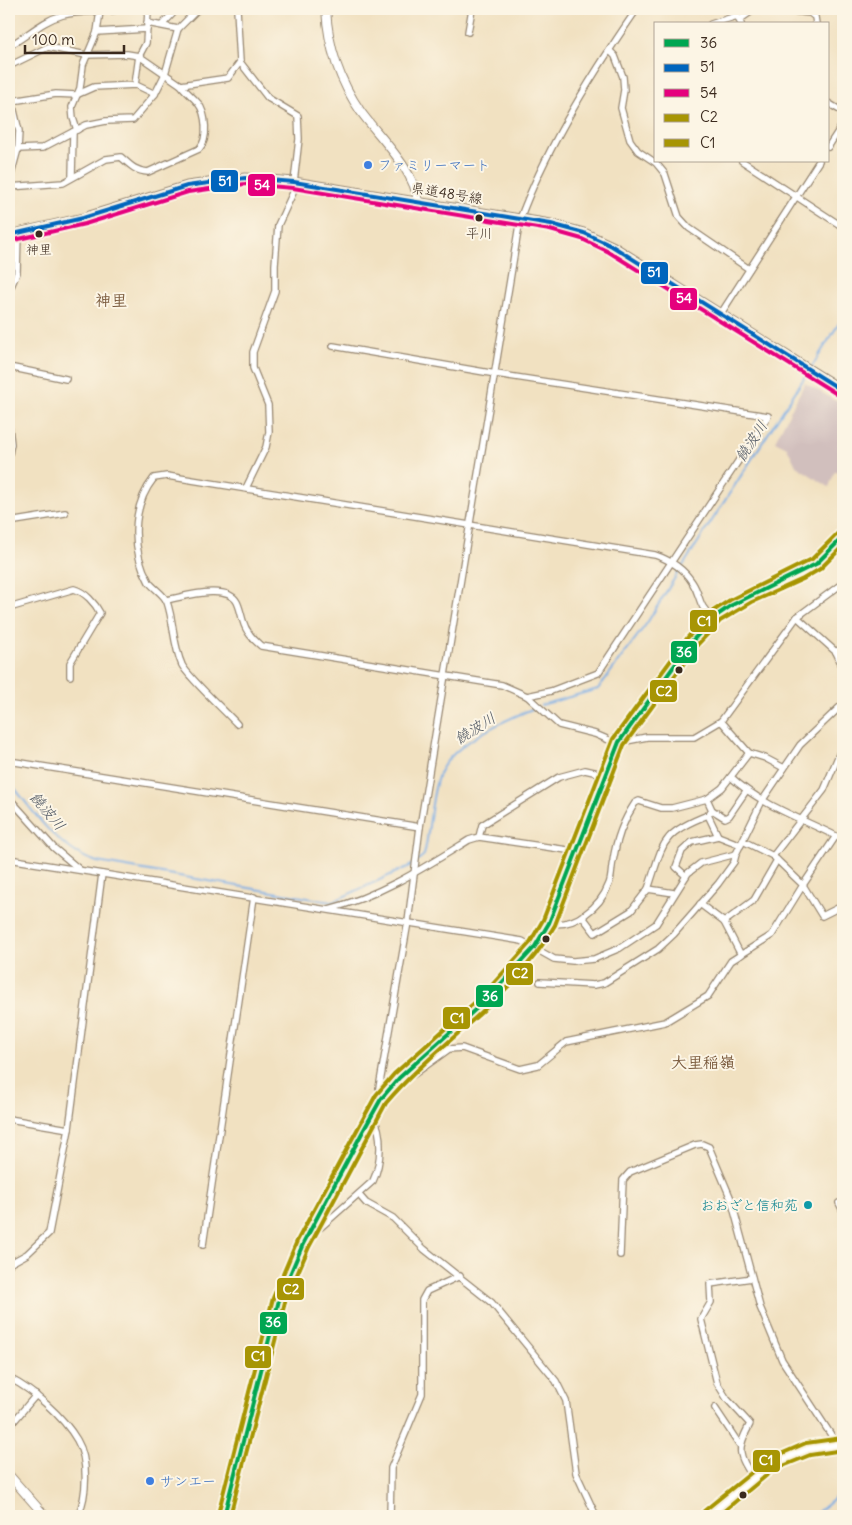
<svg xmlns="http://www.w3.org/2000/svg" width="852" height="1525" font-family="Delius,'Klee One',sans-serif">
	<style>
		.industrial { fill: #d1bfbd }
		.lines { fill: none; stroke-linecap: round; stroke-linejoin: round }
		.stream { stroke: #77ace5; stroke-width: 2 }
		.minor-casing { stroke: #968670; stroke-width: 8 }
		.tertiary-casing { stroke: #968670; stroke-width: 10 }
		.secondary-casing { stroke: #968670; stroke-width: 11 }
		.primary-casing { stroke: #968670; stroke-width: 11 }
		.minor { stroke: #fff; stroke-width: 5.5 }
		.tertiary { stroke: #fff; stroke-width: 8 }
		.secondary { stroke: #fff; stroke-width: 9 }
		.primary { stroke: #fff; stroke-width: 9 }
		.bus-1-casing { stroke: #fcf5e5; stroke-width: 8 }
		.bus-2-casing { stroke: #fcf5e5; stroke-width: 8 }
		.bus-3-casing { stroke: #fcf5e5; stroke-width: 8 }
		.bus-4-casing { stroke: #fcf5e5; stroke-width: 8 }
		.bus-5-casing { stroke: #fcf5e5; stroke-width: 8 }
		.bus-1 { stroke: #00a651; stroke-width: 4 }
		.bus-2 { stroke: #0065bd; stroke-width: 4 }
		.bus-3 { stroke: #e5007d; stroke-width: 4 }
		.bus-4 { stroke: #a79504; stroke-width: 4 }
		.bus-5 { stroke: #a79504; stroke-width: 4 }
		.shop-dot { fill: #3f7fe0; stroke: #fcf5e5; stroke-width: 2 }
		.bus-dot { fill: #3b2a1e; stroke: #fcf5e5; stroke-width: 2 }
		.culture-dot { fill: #0f9aa8; stroke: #fcf5e5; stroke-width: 2 }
		.labels { text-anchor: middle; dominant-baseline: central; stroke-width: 4; stroke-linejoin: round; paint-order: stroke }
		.bus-label { font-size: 13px; fill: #3b2a1e; stroke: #fcf5e5 }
		.shop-label { font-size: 14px; fill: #366cbe; stroke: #fcf5e5; text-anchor: start }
		.street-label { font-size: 14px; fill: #3b2a1e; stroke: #fcf5e5 }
		.culture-label { font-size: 14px; fill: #0d838f; stroke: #fcf5e5; text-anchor: end }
		.water-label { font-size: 15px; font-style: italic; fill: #505864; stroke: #fcf5e5 }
		.quarter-label { font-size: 16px; font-weight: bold; fill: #7b5b3e; stroke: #fcf5e5 }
		.line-badge { stroke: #fcf5e5; stroke-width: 2 }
		.badge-label { font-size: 14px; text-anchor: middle; font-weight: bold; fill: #fff }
	</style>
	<rect width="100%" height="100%" fill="#fcf5e5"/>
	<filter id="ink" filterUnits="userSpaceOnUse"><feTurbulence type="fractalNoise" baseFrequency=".02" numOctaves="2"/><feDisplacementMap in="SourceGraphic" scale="10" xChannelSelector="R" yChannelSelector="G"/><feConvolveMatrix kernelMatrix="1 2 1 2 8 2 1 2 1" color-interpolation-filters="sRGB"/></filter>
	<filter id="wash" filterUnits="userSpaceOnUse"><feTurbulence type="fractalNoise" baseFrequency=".0096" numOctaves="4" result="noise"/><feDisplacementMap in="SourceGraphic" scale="20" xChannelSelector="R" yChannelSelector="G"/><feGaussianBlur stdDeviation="1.12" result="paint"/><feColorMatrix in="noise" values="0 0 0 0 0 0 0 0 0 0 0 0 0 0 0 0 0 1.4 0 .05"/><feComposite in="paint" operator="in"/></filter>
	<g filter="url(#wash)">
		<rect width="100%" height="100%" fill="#f1e1c1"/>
		<polygon class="industrial" points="805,383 843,405 843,473 835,471 829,487 796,466 787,447 775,441"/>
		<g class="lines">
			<g class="stream">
				<polyline points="811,368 843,317"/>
				<polyline points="682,567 808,372"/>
				<polyline points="541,705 598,689 647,623 679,571"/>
				<path d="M9,781c26,32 47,68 88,81l235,40 82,-38"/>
				<path d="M417,861l7,-6c6,-25 6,-51 13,-75 8,-34 70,-61 100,-73"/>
				<polyline points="813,1516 843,1491"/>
			</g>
		</g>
	</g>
	<g filter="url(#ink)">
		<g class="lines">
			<g class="minor-casing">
				<g id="minor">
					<polyline points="734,9 741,24"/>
					<polyline points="774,9 810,13 815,17 816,24"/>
					<polyline points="739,20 755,9"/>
					<polyline points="147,23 178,29"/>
					<polyline points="711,24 737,16"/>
					<polyline points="162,25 177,9"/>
					<polyline points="97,32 147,29"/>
					<polyline points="468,32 472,9"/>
					<path d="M9,46c19,-10 32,-25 54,-31 19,-5 39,-2 58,-6"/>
					<polyline points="610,51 615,56 623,77 624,90 621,108 630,140 638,151 656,163 665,174 679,217 689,228 749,269"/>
					<polyline points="240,62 268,98 298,116 299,139 294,182"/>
					<polyline points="9,66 48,47 86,55 127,54 139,56 181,85 228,78 240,62 237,9"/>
					<polyline points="135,85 139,56 146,43 148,11 151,9"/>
					<polyline points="9,90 19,131 18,149 9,182 11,234"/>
					<polyline points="12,101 56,94 76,95 94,87 136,85 155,94"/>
					<polyline points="828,103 843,112"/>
					<polyline points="77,130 73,118 72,107 80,88 83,65 97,32 100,11"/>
					<polyline points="828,147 843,124"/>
					<polyline points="18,149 42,148 86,125 106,121 133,120 155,94 165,74 178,29 198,9"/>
					<polyline points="742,161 843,227"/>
					<polyline points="72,177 73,132"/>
					<path d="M9,187l54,-4 43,-24 15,-2c9,8 14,14 27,15l51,-23c10,-10 7,-36 -1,-46 -6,-7 -12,-11 -17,-18"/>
					<polyline points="9,291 17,273 18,233"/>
					<polyline points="720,315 819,161"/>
					<polyline points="333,346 496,374 768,416 598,673 551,691 527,696"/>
					<polyline points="9,367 66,379"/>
					<polyline points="9,427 11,444 9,454"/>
					<polyline points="246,488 266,447 269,432 268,405 253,368 253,352 275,291 275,265 278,225 298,182"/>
					<polyline points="9,522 65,513"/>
					<path d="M166,600c17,-3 61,-17 71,2 3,6 4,13 6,19 3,11 10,18 18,25l241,39 25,11 32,29 36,9 21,9 31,-6h47l27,-16 76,-104 46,-34"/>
					<path d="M9,608l65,-19c11,3 21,14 26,24l-30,50v13"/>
					<polyline points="797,617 836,652 843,668"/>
					<polyline points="836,652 843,647"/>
					<polyline points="721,721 749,753 765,758 784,768"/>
					<path d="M237,724c-12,-13 -49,-47 -55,-59 -9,-20 -8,-43 -15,-63 -3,-8 -13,-13 -18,-20 -18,-32 -18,-75 5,-104l13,-2 488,79c15,5 28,13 37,27 10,15 4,22 21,36"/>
					<polyline points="9,761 420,827"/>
					<path d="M731,777c30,28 69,41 105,59l-33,49 19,31 20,-10"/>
					<polyline points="9,798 54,848 79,869"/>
					<polyline points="707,799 712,810 708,815 718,836"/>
					<polyline points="712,810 725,818 729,816 746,791"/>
					<polyline points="479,837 482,825 559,777 585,770 603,774"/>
					<polyline points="773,856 824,790 843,745"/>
					<polyline points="9,859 522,941 554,959 573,961 594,959 620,948 656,924 688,873 701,863 736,854 762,801 800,745 843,704"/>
					<polyline points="686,876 676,867 682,851 692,842 718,836 741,845"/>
					<path d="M648,889c16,-46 11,-55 60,-74"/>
					<polyline points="700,904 724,922 741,955"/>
					<path d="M329,909c51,-13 96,-42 140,-69l10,-3 95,14"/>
					<polyline points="582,916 595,933 631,911 648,889 674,893"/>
					<polyline points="724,922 754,900 777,860"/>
					<path d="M549,923c25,5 51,-15 60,-39 3,-7 2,-16 4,-23 3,-21 10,-40 22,-58l4,-2 22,7h11l35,-9 15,-11 27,-35"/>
					<polyline points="540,982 594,985 604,983 658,949 674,934 718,884 734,862 736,854"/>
					<polyline points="405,1072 413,1075 449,1049 462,1048 520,1069 538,1065 566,1042 665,1022 708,996 731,961 772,935 803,885 773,856 743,841"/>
					<path d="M381,1099l-2,-11 29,-166 12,-95 100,-608c26,-71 74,-148 117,-210"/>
					<polyline points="9,1119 69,1129"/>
					<polyline points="359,1195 366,1203 393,1218 424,1249 492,1303 556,1381 566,1401 576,1473 596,1516"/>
					<polyline points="839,1203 843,1211"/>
					<path d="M310,1230l10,-2 53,-47c8,-17 11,-49 -1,-65"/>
					<polyline points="203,1245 254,897"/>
					<polyline points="620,1255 623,1180 630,1172 695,1145 702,1144 709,1147 731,1199 760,1307 782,1360 837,1444"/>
					<polyline points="9,1264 27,1254 49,1233 69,1129 102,874"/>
					<path d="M752,1278l-42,6 1,18 -10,17 16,64 10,16 23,25c-14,26 -12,30 4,55"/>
					<path d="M9,1378c24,12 54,38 68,62 12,20 10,56 1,76"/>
					<polyline points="715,1408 739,1444"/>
					<polyline points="9,1427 36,1395"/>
					<polyline points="390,1516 391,1468 422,1394 422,1300 427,1291 460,1276"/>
					<polyline points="708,1516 770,1465 808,1449 843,1444"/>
				</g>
			</g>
			<g class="tertiary-casing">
				<g id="tertiary">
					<path d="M326,9c2,37 14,73 35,103 19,26 54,58 57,90"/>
					<polyline points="9,1475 45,1516"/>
				</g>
			</g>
			<g class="secondary-casing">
				<polyline id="secondary" points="9,235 83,218 187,186 245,178 294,182 551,224 584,233 612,246 843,391"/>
			</g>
			<g class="primary-casing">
				<path id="primary" d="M224,1516l55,-216 24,-56 59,-111 19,-34 18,-21 87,-78 48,-52 15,-25 62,-165 8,-16c18,-25 36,-49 54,-74 13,-17 26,-39 43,-52 43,-32 95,-34 127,-79"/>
			</g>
			<use href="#minor" class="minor"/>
			<use href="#tertiary" class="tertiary"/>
			<use href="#secondary" class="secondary"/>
			<use href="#primary" class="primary"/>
			<g class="bus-1-casing">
				<polyline id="bus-1" points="224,1516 279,1300 303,1244 362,1133 381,1099 399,1078 486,1000 534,948 549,923 619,742 693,640 716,616 732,605 816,564 843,537"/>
			</g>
			<g class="bus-2-casing">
				<polyline id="bus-2" points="9,235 83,218 187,186 245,178 294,182 551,224 584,233 612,246 843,391"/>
			</g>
			<g class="bus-3-casing">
				<polyline id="bus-3" points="10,241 85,224 188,192 245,184 293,188 550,230 582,239 609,252 840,396"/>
			</g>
			<g class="bus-4-casing">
				<g id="bus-4">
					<path d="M230,1516l55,-214 24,-55 77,-144c53,-62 128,-105 169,-178l69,-180 74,-101 22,-23 32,-19 51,-23 17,-10 23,-23"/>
					<polyline points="718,1516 773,1470 810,1455 843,1450"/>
				</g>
			</g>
			<g class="bus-5-casing">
				<g id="bus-5">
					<polyline points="704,1511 767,1460 806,1443 842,1438"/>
					<polyline points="218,1514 273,1298 297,1241 357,1130 376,1095 394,1074 482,996 529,944 543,920 613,739 688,637 713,611 730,600 812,559 838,533"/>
				</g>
			</g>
			<use href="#bus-1" class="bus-1"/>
			<use href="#bus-2" class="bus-2"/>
			<use href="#bus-3" class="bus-3"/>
			<use href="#bus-4" class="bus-4"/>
			<use href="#bus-5" class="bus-5"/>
		</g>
	</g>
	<g class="shop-dot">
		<circle cx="368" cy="165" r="5"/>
		<circle cx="150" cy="1481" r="5"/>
	</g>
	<g class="bus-dot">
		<circle cx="479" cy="218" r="4.5"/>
		<circle cx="39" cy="234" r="4.5"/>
		<circle cx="679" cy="670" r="4.5"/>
		<circle cx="546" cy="939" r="4.5"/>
		<circle cx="743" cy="1495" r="4.5"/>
	</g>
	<circle class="culture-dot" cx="808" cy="1205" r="5"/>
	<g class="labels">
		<g class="bus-label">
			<text x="479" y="233">平川</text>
			<text x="39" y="249">神里</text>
		</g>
		<g class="shop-label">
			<text x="378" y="165">ファミリーマート</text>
			<text x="160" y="1481">サンエー</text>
		</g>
		<g class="street-label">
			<text transform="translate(447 193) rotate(9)">県道48号線</text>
		</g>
		<g class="culture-label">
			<text x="798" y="1205">おおざと信和苑</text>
		</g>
		<g class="water-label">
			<text transform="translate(751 441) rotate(-57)">饒波川</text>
			<text transform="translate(475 728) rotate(-32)">饒波川</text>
			<text transform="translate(48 811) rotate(50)">饒波川</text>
		</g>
		<g class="quarter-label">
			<text x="111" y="300">神里</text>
			<text x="703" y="1062">大里稲嶺</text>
		</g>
	</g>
	<g class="line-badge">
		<rect x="210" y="169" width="29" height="24" rx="5" fill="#0065bd"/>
		<rect x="247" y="173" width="29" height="24" rx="5" fill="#e5007d"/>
		<rect x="640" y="261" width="29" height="24" rx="5" fill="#0065bd"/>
		<rect x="669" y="287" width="29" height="24" rx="5" fill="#e5007d"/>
		<rect x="689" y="609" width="29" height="24" rx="5" fill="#a79504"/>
		<rect x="670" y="640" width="28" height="24" rx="5" fill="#00a651"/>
		<rect x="649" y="679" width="29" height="24" rx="5" fill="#a79504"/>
		<rect x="505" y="962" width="29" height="24" rx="5" fill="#a79504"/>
		<rect x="475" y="984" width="29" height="24" rx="5" fill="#00a651"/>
		<rect x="442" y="1006" width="29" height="24" rx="5" fill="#a79504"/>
		<rect x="276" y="1277" width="29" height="24" rx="5" fill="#a79504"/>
		<rect x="259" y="1311" width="29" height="24" rx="5" fill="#00a651"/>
		<rect x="244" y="1345" width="28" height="24" rx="5" fill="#a79504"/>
		<rect x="752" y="1449" width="29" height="24" rx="5" fill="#a79504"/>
	</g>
	<g class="badge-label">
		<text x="225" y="186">51</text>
		<text x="262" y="190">54</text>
		<text x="654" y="277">51</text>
		<text x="684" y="303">54</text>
		<text x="704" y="626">C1</text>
		<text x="684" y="657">36</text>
		<text x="664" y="696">C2</text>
		<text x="520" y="978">C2</text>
		<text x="490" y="1001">36</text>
		<text x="457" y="1023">C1</text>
		<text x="291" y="1294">C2</text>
		<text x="273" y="1327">36</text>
		<text x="258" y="1361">C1</text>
		<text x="766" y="1465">C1</text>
	</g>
	<rect width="852" height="1525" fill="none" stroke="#fcf5e5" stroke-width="30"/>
	<rect x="654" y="22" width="175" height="140" fill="#fcf5e5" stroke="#afa495"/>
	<rect x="664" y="39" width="25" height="8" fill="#00a651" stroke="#afa495"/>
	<text x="700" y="48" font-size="15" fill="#3b2a1e">36</text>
	<rect x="664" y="64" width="25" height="8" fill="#0065bd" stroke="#afa495"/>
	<text x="700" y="72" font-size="15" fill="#3b2a1e">51</text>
	<rect x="664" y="89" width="25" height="8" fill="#e5007d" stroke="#afa495"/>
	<text x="700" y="98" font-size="15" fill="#3b2a1e">54</text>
	<rect x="664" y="114" width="25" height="8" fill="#a79504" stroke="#afa495"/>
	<text x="700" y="122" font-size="15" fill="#3b2a1e">C2</text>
	<rect x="664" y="139" width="25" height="8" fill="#a79504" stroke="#afa495"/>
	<text x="700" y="148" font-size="15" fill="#3b2a1e">C1</text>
	<path d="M25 45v8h99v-8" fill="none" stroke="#3b2a1e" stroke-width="2.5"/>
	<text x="32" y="45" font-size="15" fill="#3b2a1e" stroke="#fcf5e5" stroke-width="4" paint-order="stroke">100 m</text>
</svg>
